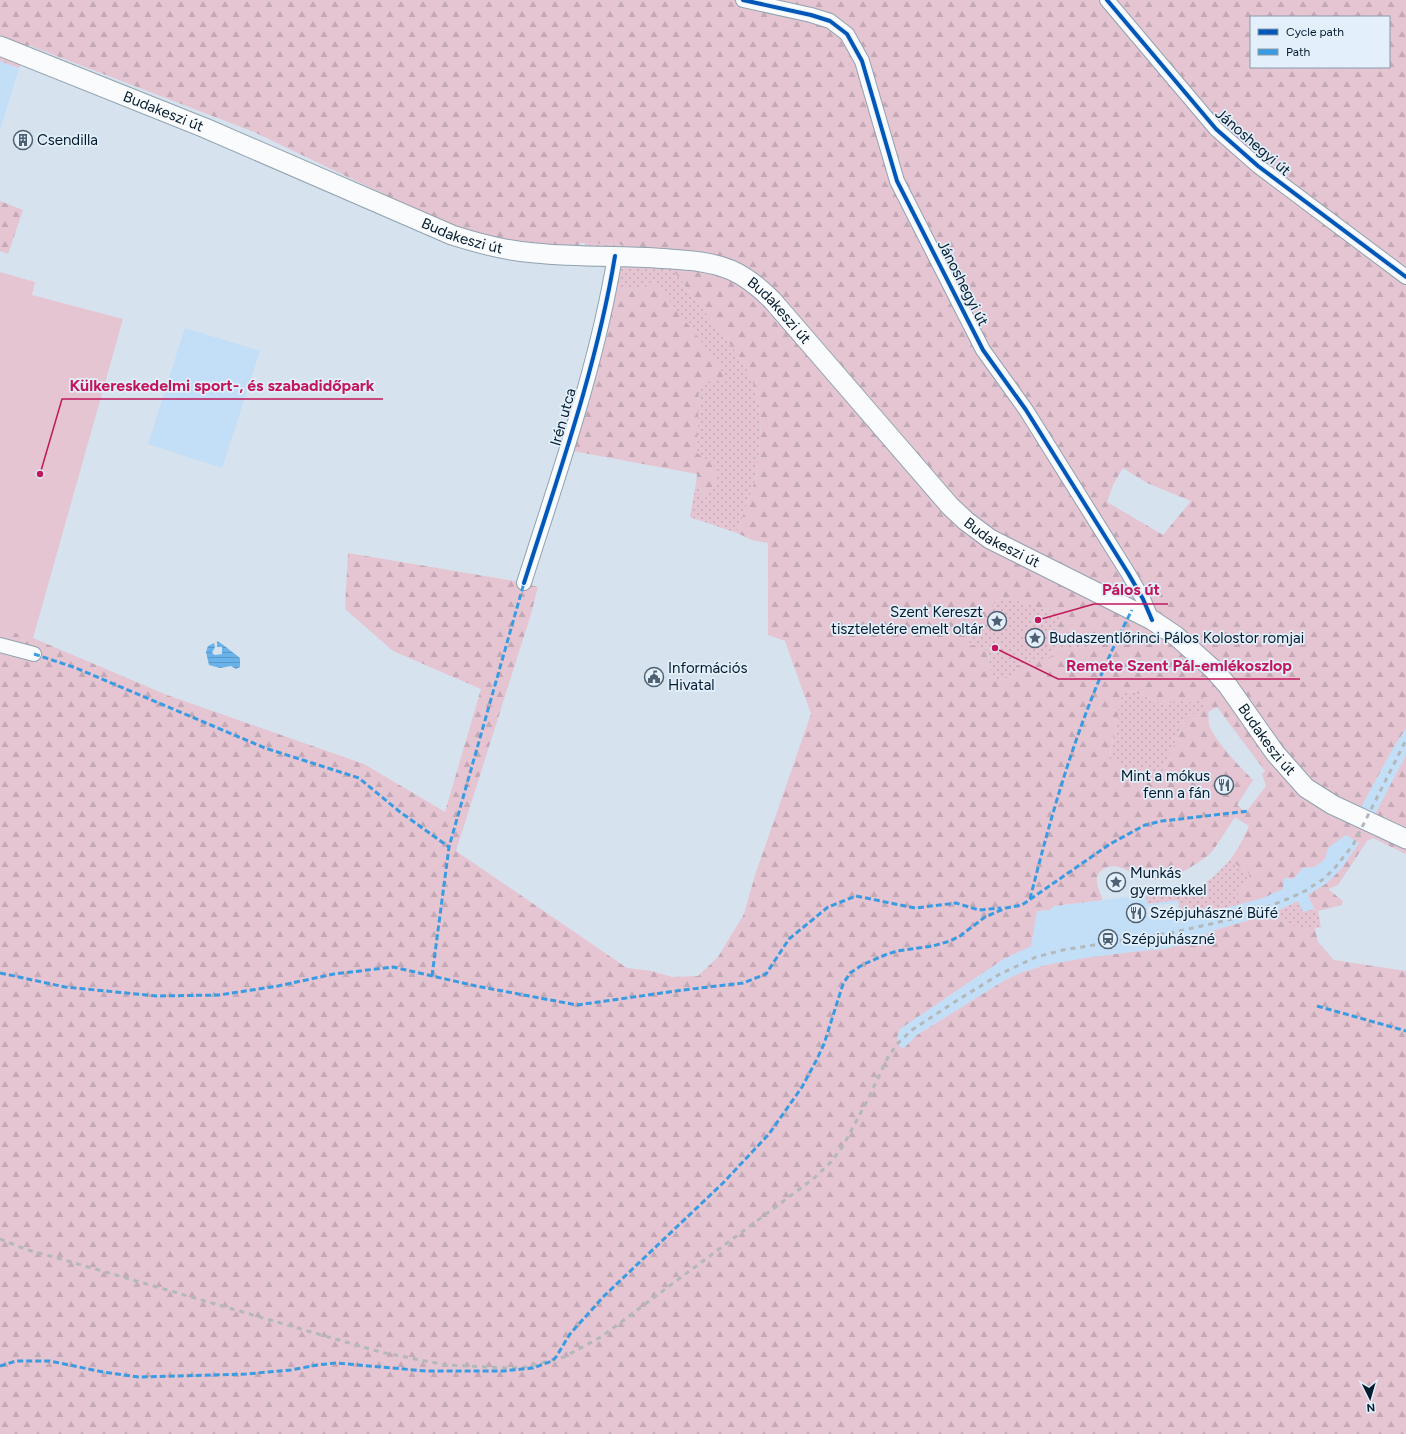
<svg xmlns="http://www.w3.org/2000/svg" width="1406" height="1434" font-family="Figtree,sans-serif">
	<style>
		.built { fill: #c3def7; fill-rule: evenodd }
		.green { fill: url(#green-dots) }
		.forest { fill: url(#forest-firs); fill-rule: evenodd }
		.pitch { fill: #e5c5d2 }
		.water { fill: url(#water-rules) }
		.lines { fill: none; stroke-linecap: round; stroke-linejoin: round }
		.street-casing { stroke: #91a2b0; stroke-width: 16 }
		.secondary-casing { stroke: #91a2b0; stroke-width: 21 }
		.street { stroke: #f9fbfc; stroke-width: 14 }
		.secondary { stroke: #f9fbfc; stroke-width: 19 }
		.rail { stroke: #b3b8bb; stroke-width: 3; stroke-dasharray: 5 5; stroke-linecap: butt }
		.quiet { stroke: #399be1; stroke-width: 3; stroke-dasharray: 6 3; stroke-linecap: butt }
		.cycleway-casing { stroke: #e3effa; stroke-width: 6 }
		.cycleway { stroke: #0057b8; stroke-width: 4 }
		.labels { text-anchor: middle; dominant-baseline: central; stroke-width: 3.5; stroke-linejoin: round; paint-order: stroke }
		.street-label { font-size: 15px; fill: #041c2f; stroke: #e3effa }
		.poi-label { font-size: 15px; fill: #041c2f; stroke: #e3effa; text-anchor: start }
		.leader { fill: none; stroke: #c2185b; stroke-width: 1.5 }
		.callout-dot { fill: #c2185b; stroke: #e3effa; stroke-width: 1.5 }
		.callout-label { font-size: 16px; text-anchor: middle; font-weight: bold; fill: #c2185b; stroke: #e3effa; stroke-width: 3.5; stroke-linejoin: round; paint-order: stroke }
	</style>
	<defs>
		<pattern id="green-dots" width="8" height="8" patternUnits="userSpaceOnUse"><rect width="8" height="8" fill="#e5c5d2"/><path d="M2 2h.1M6 6h.1" fill="none" stroke="#c3a9b5" stroke-width="1.8" stroke-linecap="round"/></pattern>
		<pattern id="forest-firs" width="22" height="20" patternUnits="userSpaceOnUse"><rect width="22" height="20" fill="#e5c5d2"/><path d="M5 1l3.5 6h-7zM16 11l3.5 6h-7z" fill="#c3a9b5"/></pattern>
		<pattern id="water-rules" width="6" height="5" patternUnits="userSpaceOnUse"><rect width="6" height="5" fill="#69b2ea"/><path d="M0 2.5h6" fill="none" stroke="#5998c9"/></pattern>
	</defs>
	<rect width="100%" height="100%" fill="#d6e2ee"/>
	<g class="built">
		<polygon points="0,61 19,68 0,130"/>
		<polygon points="185,328 260,351 222,468 148,444"/>
		<polygon points="1406,728 1406,755 1373,818 1359,811 1392,750"/>
		<path d="M1346,835l13,8 -18,26 -14,14 -19,12 6,14 -11,4 -5,-12 -27,13 -56,16 -25,12 -25,7 -33,3 -87,13 -22,7 -18,8 -88,55 -13,13 -4,-1 -3,-9 3,-9 102,-69 28,-14 7,-35 13,-1 4,-4 92,-11 2,9 30,-4 34,11 51,-13 21,-20 9,1 10,-11 12,-1 10,-8 3,-11zM1177,903l1,12 -30,3 -1,-12z"/>
	</g>
	<g class="green">
		<polygon points="585,243 619,244 629,248 657,249 739,356 751,377 758,399 761,422 759,453 756,478 737,533 690,517 696,483 704,498 713,464 697,453 699,384 654,280 641,290 615,289 621,268 582,266"/>
		<path d="M999,598l25,4 16,6 18,3 2,9 -4,10 23,10 12,2 -1,5 -34,2 -7,11h-11l-22,6 -2,11 -16,2c-10,-8 -9,-11 -9,-24l-19,-10 -1,-2 4,-14 18,-19 3,-8z"/>
		<polygon points="1132,691 1154,700 1163,705 1179,700 1187,703 1203,696 1207,708 1190,716 1190,720 1183,723 1159,780 1131,774 1118,762 1109,760 1118,716 1118,704 1124,693"/>
		<path d="M1230,860l20,14 -3,8 -9,12 3,10 -29,7 -31,4 -3,-15 -31,4 -1,-9c17,-2 42,-2 56,-10 11,-6 19,-16 28,-25z"/>
		<path d="M1298,901l5,11 11,-3 4,2 3,16c-20,5 -34,-2 -50,-13z"/>
	</g>
	<g class="forest">
		<path d="M0,0h1406v728l-14,22 -33,61 14,7 33,-63v99l-33,-16 -6,3 -29,44 -10,4 15,12 -1,4 -24,6 -4,-2 -6,-14 19,-12 14,-14 18,-26 -13,-8 -18,13 -3,11 -10,8 -12,1 -10,11 -9,-1 -1,11 -20,9 -22,6 -3,-10 9,-12 3,-8 -20,-14 10,-15 9,-19 -14,-9c-8,11 -17,28 -26,38 -3,2 -7,4 -10,7 -17,11 -36,22 -57,16 -11,-4 -21,-15 -34,-11 -18,6 -10,21 -5,33l-49,6 -4,4 -13,1 -6,35 -29,14 -102,69 -3,9 3,9 4,1 13,-13 88,-55 18,-8 23,-7 39,-7 47,-6 33,-3 25,-7 25,-12 56,-16c16,11 24,14 44,14l3,14 16,18 72,11v463h-1406v-806l33,10 134,57 197,69 81,48 36,-123 -88,-38 -48,-42 3,-56 167,28 23,6 -7,27 -75,237 171,117 25,3 20,6 26,-1 20,-19 26,-43 11,-39 56,-161 -26,-73 -17,-6v-92l-16,-3 -15,-7 19,-55 3,-25 2,-31 -3,-23 -7,-22 -12,-21 -82,-107 -28,-1 -10,-4 -38,-1 -7,6 -51,-4 -69,-17 -200,-96 -226,-87 -9,23 -19,-7zM1251,17h138v50h-138zM1123,468l24,15 44,18 -28,34 -56,-33 6,-17zM999,598l25,4 16,6 18,3 2,9 -4,10 1,6 6,4 28,2 -1,5 -34,2 -7,11h-11l-22,6 -3,11 -15,2c-15,-12 -5,-15 -12,-30l-16,-4 -1,-2 4,-14 2,-3 11,-2 8,-22zM1132,691l22,9 9,5 16,-5 8,3 16,-6 3,11 -16,8 -1,4 -6,3 -24,57 -28,-6 -13,-12 -9,-3 9,-43v-12l6,-11zM1217,707l48,64 -3,3 4,12 -20,26 -9,-7 16,-25c-12,-12 -37,-38 -43,-53 -2,-4 -1,-11 -2,-15z"/>
		<polygon points="0,201 23,210 8,254 0,251"/>
		<polygon points="653,280 720,365 724,379 699,385 697,453 713,464 718,472 715,483 705,499 696,483 697,474 573,451 615,289 641,290"/>
	</g>
	<polygon class="pitch" points="0,272 35,282 32,295 123,319 33,638 0,628"/>
	<polygon class="water" points="217,641 222,644 240,658 240,667 236,669 231,666 220,668 209,665 206,652 208,646 214,643 215,647 212,653 215,655 222,654 222,647 217,647"/>
	<g class="lines">
		<g class="street-casing">
			<g id="street">
				<polyline points="743,0 811,15 830,21 847,34 862,61 897,181 983,350 1026,410 1128,573 1143,599 1152,620"/>
				<polyline points="1107,0 1216,129 1258,166 1406,277"/>
				<path d="M524,583c34,-107 73,-217 91,-327"/>
				<polyline points="0,645 34,654"/>
			</g>
		</g>
		<g class="secondary-casing">
			<g id="secondary">
				<path id="s1" d="M0,46l205,82 247,107c28,9 54,16 83,18 40,4 81,3 121,5 26,2 51,2 75,12 16,7 29,18 41,30l178,206 16,15 24,18 162,81 24,16 37,33 15,17 47,67 31,35 27,17 73,34"/>
			</g>
		</g>
		<use href="#street" class="street"/>
		<use href="#secondary" class="secondary"/>
		<polyline class="rail" points="0,1239 28,1250 54,1257 380,1352 446,1365 508,1368 525,1367 564,1357 601,1337 813,1179 830,1163 843,1146 867,1101 888,1057 898,1043 912,1030 953,1003 1000,974 1036,957 1063,950 1175,932 1241,917 1290,898 1305,891 1322,880 1334,869 1353,845 1406,740"/>
		<g class="quiet">
			<polyline points="34,654 76,668 265,748 359,778 400,812 449,847"/>
			<path d="M1030,899c25,-100 54,-198 102,-289"/>
			<polyline points="0,973 65,987 157,996 219,995 278,986 334,974 393,967 476,986 577,1005 683,990 743,983 766,974 789,939 828,907 856,896 915,908 956,903 979,910 1001,908"/>
			<polyline points="432,976 449,847 524,583"/>
			<polyline points="1317,1006 1406,1031"/>
			<polyline points="0,1366 16,1361 50,1361 103,1372 139,1377 246,1374 291,1370 317,1365 336,1363 426,1371 503,1371 533,1368 552,1361 556,1357 570,1334 604,1296 723,1183 769,1134 802,1087 816,1061 824,1044 843,984 850,973 864,964 885,955 897,951 933,946 950,941 960,936 985,917 1006,908 1022,905 1110,844 1145,825 1162,821 1249,811"/>
		</g>
		<g class="cycleway-casing">
			<g id="cycleway">
				<polyline points="743,0 811,15 830,21 847,34 862,61 897,181 983,350 1026,410 1128,573 1143,599 1152,620"/>
				<polyline points="1107,0 1216,129 1258,166 1406,277"/>
				<path d="M524,583c34,-107 73,-217 91,-327"/>
			</g>
		</g>
		<use href="#cycleway" class="cycleway"/>
	</g>
	<defs>
		<g id="building-ring" transform="scale(1)"><circle r="9.5" fill="#e3effa" stroke="#4e6172" stroke-width="1.5"/><path d="M-4-6H4V6H1V3H-1V6H-4ZM-2.5-4.3h1.7v1.8h-1.7ZM.8-4.3h1.7v1.8H.8ZM-2.5-1h1.7V.8h-1.7ZM.8-1h1.7V.8H.8Z" fill="#4e6172"/></g>
		<g id="sight-ring" transform="scale(1)"><circle r="9.5" fill="#e3effa" stroke="#4e6172" stroke-width="1.5"/><path d="M0-6L1.8-2.2L6-1.7L2.9 1.2L3.7 5.4L0 3.3L-3.7 5.4L-2.9 1.2L-6-1.7L-1.8-2.2Z" fill="#4e6172"/></g>
		<g id="civic-ring" transform="scale(1)"><circle r="9.5" fill="#e3effa" stroke="#4e6172" stroke-width="1.5"/><path d="M-.6-6.5H3V-4.5H.6V-3L4-1V1h2V6H-6V1h2V-1L-.6-3ZM-1.2 2.5V6h2.4V2.5Z" fill="#4e6172"/></g>
		<g id="restaurant-ring" transform="scale(1)"><circle r="9.5" fill="#e3effa" stroke="#4e6172" stroke-width="1.5"/><path d="M-5-6h1v4h1v-4h1v4h1v-4h1v5L-1.5 .5V6h-2V.5L-5-1ZM5-6V6H3V1.5H1.5Q1.5-4 5-6Z" fill="#4e6172"/></g>
		<g id="station-ring" transform="scale(1)"><circle r="9.5" fill="#e3effa" stroke="#4e6172" stroke-width="1.5"/><path d="M-3-6H3Q5-6 5-4V2Q5 4 3 4L4.5 6H3L1.5 4h-3L-3 6H-4.5L-3 4Q-5 4-5 2V-4Q-5-6-3-6ZM-3.5-4v3h7v-3ZM-3.5 1v1.5H-2V1ZM2 1v1.5H3.5V1Z" fill="#4e6172"/></g>
	</defs>
	<g fill-rule="evenodd">
		<use href="#building-ring" x="23" y="140"/>
		<use href="#sight-ring" x="997" y="621"/>
		<use href="#sight-ring" x="1035" y="638"/>
		<use href="#civic-ring" x="654" y="677"/>
		<use href="#restaurant-ring" x="1224" y="785"/>
		<use href="#sight-ring" x="1116" y="882"/>
		<use href="#restaurant-ring" x="1136" y="913"/>
		<use href="#station-ring" x="1108" y="939"/>
	</g>
	<g class="labels">
		<g class="street-label">
			<text stroke="none"><textPath href="#s1" startOffset="176">Budakeszi út</textPath></text>
			<text transform="translate(1253 142) rotate(41)">Jánoshegyi út</text>
			<text stroke="none"><textPath href="#s1" startOffset="500">Budakeszi út</textPath></text>
			<text transform="translate(963 283) rotate(63)">Jánoshegyi út</text>
			<text stroke="none"><textPath href="#s1" startOffset="836">Budakeszi út</textPath></text>
			<text transform="translate(563 417) rotate(-74)">Irén utca</text>
			<text stroke="none"><textPath href="#s1" startOffset="1160">Budakeszi út</textPath></text>
			<text stroke="none"><textPath href="#s1" startOffset="1496">Budakeszi út</textPath></text>
		</g>
		<g class="poi-label">
			<text x="37" y="140">Csendilla</text>
			<text x="983" y="612" text-anchor="end">Szent Kereszt<tspan x="983" dy="17">tiszteletére emelt oltár</tspan></text>
			<text x="1049" y="638">Budaszentlőrinci Pálos Kolostor romjai</text>
			<text x="668" y="668">Információs<tspan x="668" dy="17">Hivatal</tspan></text>
			<text x="1210" y="776" text-anchor="end">Mint a mókus<tspan x="1210" dy="17">fenn a fán</tspan></text>
			<text x="1130" y="873">Munkás<tspan x="1130" dy="17">gyermekkel</tspan></text>
			<text x="1150" y="913">Szépjuhászné Büfé</text>
			<text x="1122" y="939">Szépjuhászné</text>
		</g>
	</g>
	<path class="leader" d="M40 474L62 399H383M1038 620L1094 604H1168M995 648L1058 679H1300"/>
	<g class="callout-dot">
		<circle cx="40" cy="474" r="4"/>
		<circle cx="1038" cy="620" r="4"/>
		<circle cx="995" cy="648" r="4"/>
	</g>
	<g class="callout-label">
		<text x="222" y="391">Külkereskedelmi sport-, és szabadidőpark</text>
		<text x="1131" y="595">Pálos út</text>
		<text x="1179" y="671">Remete Szent Pál-emlékoszlop</text>
	</g>
	<rect x="1250" y="16" width="140" height="52" fill="#e3effa" stroke="#8a9ba9"/>
	<rect x="1258" y="29" width="20" height="6" fill="#0057b8" stroke="#8a9ba9"/>
	<text x="1286" y="36" font-size="12" fill="#041c2f">Cycle path</text>
	<rect x="1258" y="49" width="20" height="6" fill="#399be1" stroke="#8a9ba9"/>
	<text x="1286" y="56" font-size="12" fill="#041c2f">Path</text>
	<g transform="translate(1370 1398) rotate(175)" stroke="#e3effa" stroke-width="3" paint-order="stroke">
	<path d="M0-3L7 15L0 10L-7 15Z" fill="#041c2f"/>
	<text y="-6" font-size="11" font-weight="bold" text-anchor="middle" fill="#041c2f">N</text>
	</g>
</svg>
